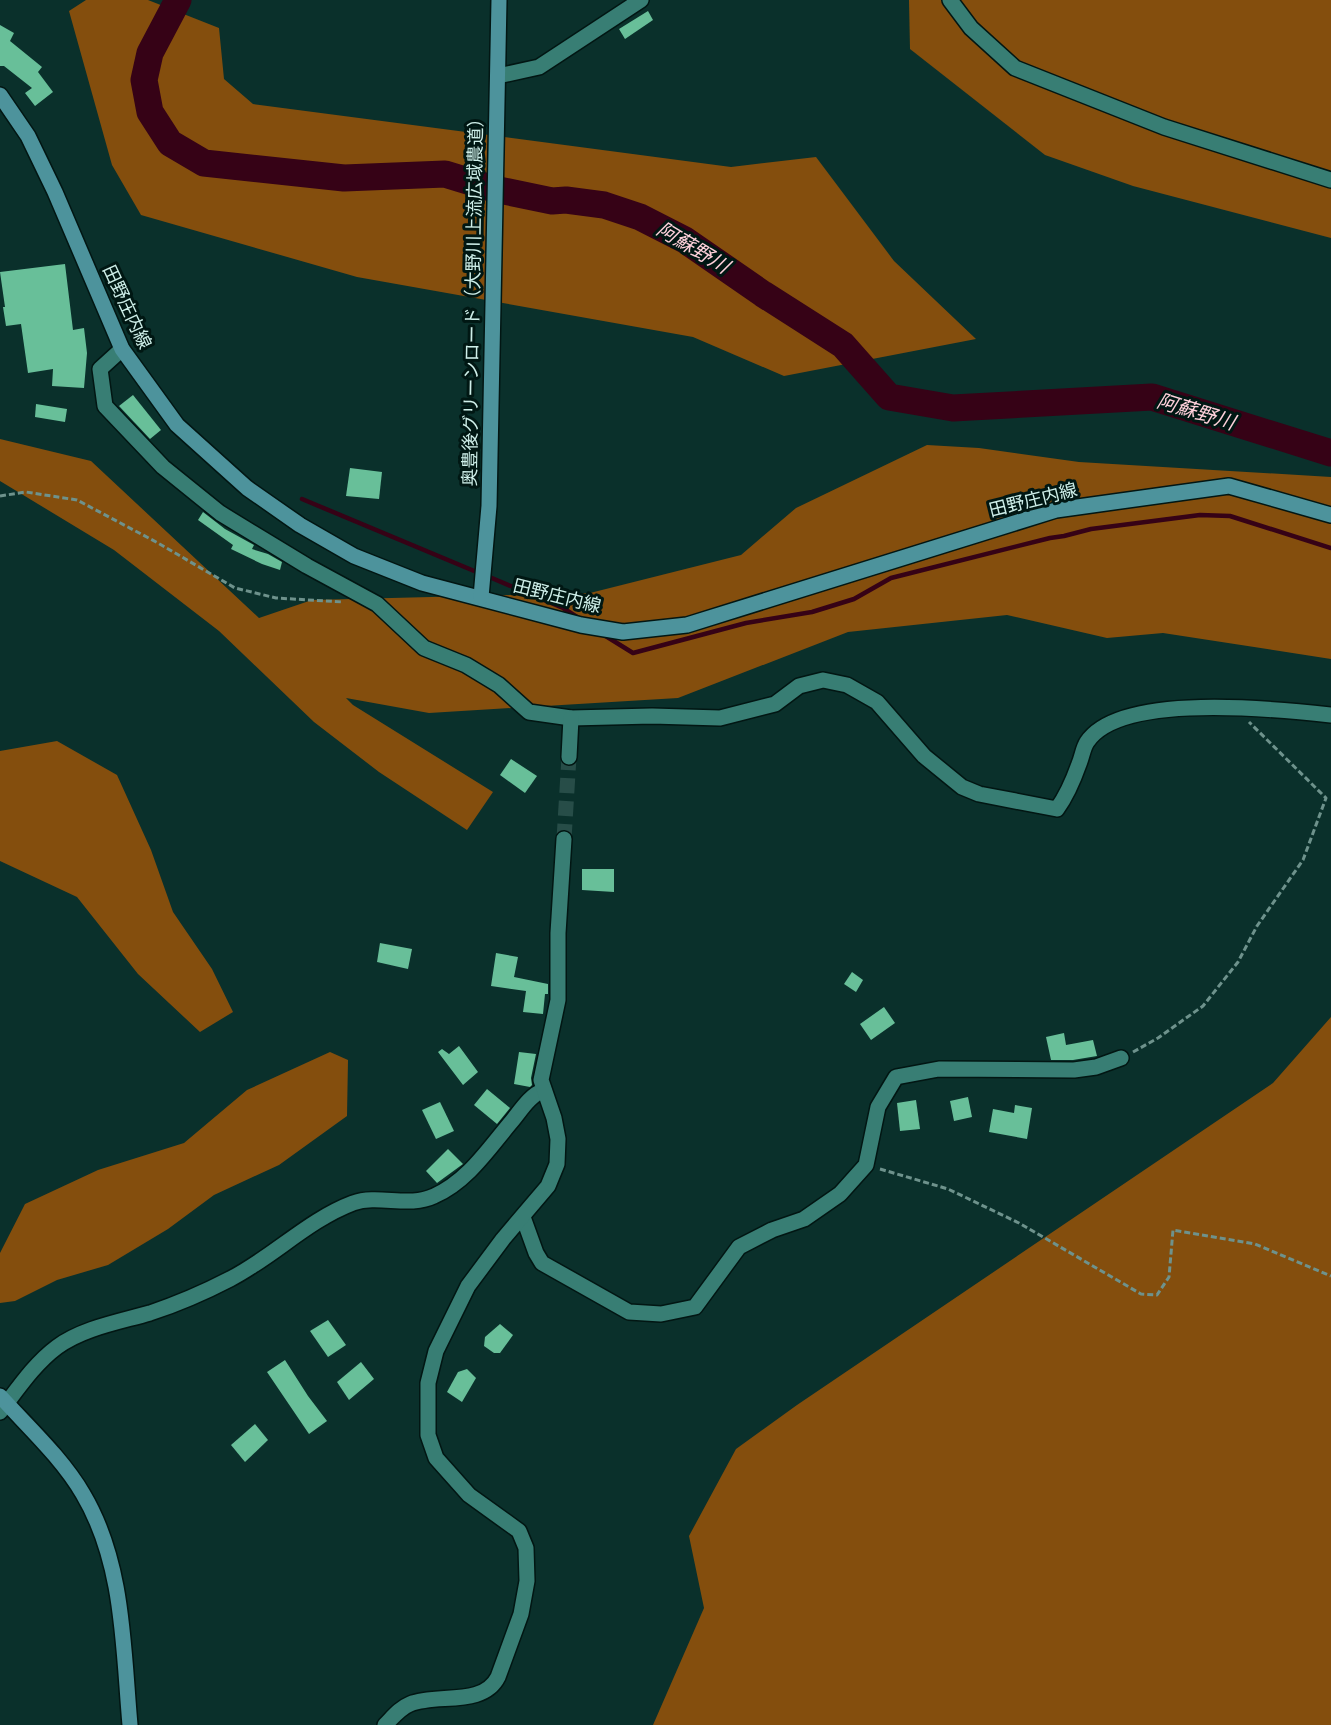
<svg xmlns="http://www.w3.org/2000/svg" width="1331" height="1725" font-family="'Nunito Sans','Noto Sans JP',sans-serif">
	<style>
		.forest { fill: #844e0d }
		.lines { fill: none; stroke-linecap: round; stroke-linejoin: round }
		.stream { stroke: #360216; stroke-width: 4.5 }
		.river { stroke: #360216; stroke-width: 27 }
		.building { fill: #68bf99 }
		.street-tunnel { stroke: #274d48; stroke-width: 15; stroke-dasharray: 15 8; stroke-linecap: butt }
		.street-casing { stroke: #021613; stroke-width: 18 }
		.secondary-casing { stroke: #021613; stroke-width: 18 }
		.path { stroke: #6e928c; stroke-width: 3; stroke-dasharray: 6 3; stroke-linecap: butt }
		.street { stroke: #387e74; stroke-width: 15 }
		.secondary { stroke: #4d939c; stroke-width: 15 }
		.labels { text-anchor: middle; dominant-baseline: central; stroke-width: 6; stroke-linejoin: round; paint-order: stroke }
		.street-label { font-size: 18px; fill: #ceefe9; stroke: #001713 }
		.water-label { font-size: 20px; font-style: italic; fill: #ffd1db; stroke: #001713 }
	</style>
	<rect width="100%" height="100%" fill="#0a302b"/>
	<g class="forest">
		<polygon points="86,0 148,0 219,28 224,79 253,104 731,167 816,157 894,261 976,339 784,376 693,337 357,277 141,215 112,165 69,11"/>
		<polygon points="909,0 1331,0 1331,238 1133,186 1045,155 910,49"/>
		<polygon points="0,439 91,461 259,618 312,600 590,593 741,555 796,508 927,445 979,448 1079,462 1331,477 1331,659 1163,633 1107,638 1007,615 848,632 678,698 429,713 346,698 353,705 493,792 467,830 379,772 314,722 219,631 114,550 0,481"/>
		<polygon points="57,741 117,775 151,850 173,912 212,969 233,1012 200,1032 138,974 77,897 0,861 0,751"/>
		<polygon points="1331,1017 1331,1725 653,1725 704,1608 689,1536 736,1449 797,1405 1273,1083"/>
		<polygon points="330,1052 348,1060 347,1116 279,1165 214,1195 168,1229 108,1265 57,1280 15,1301 0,1303 0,1253 25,1204 98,1170 184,1143 247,1090"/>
	</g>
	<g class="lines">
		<g class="stream">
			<polyline points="302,499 479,573"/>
			<polyline points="487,576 563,608 580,619"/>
			<polyline points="604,635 633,653 746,623 812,612 854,599 891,578 1050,538 1064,536 1091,529 1200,515 1230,516 1331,548"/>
		</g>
		<polyline class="river" points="178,0 150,53 144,80 150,112 170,143 204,163 344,178 445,174 494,189 552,201 566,200 604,205 640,217 685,240 763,294 843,345 889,397 953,408 1152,397 1331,453"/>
	</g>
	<g class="building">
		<polygon points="648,11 653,20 625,39 619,29"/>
		<polygon points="0,25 14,33 10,41 42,67 38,72 53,92 35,106 25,93 32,88 4,66 0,66"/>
		<polygon points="65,264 73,330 84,328 87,353 84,388 52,386 53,369 28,373 21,324 6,326 3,307 5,307 0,272"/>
		<polygon points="133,395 161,430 150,439 119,406"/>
		<polygon points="36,404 67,409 65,422 35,417"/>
		<polygon points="350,468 382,472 379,499 346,496"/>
		<polygon points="203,512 225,529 254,545 252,549 268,554 282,562 280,570 262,564 231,549 233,545 198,520"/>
		<polygon points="511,759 537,776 525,793 500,775"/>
		<polygon points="582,869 614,869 614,892 582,890"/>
		<polygon points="380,943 412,949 408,969 377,962"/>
		<polygon points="496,953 518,957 514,977 548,984 548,994 545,994 543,1014 523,1012 526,991 491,986"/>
		<polygon points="852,972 863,980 856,992 844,984"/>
		<polygon points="884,1007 895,1023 871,1040 860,1024"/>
		<polygon points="1064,1033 1066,1045 1093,1040 1097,1056 1073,1060 1051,1060 1046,1037"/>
		<polygon points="459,1046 478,1072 463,1085 438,1052 442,1049 449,1054"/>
		<polygon points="519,1052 536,1054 531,1078 532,1085 530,1087 514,1084"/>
		<polygon points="487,1089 510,1108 497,1124 474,1105"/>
		<polygon points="968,1097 972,1117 954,1121 950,1101"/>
		<polygon points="916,1100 920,1129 900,1131 897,1103"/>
		<polygon points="440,1102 454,1131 436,1139 422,1110"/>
		<polygon points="1015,1105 1032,1108 1027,1139 989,1132 993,1109 1014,1113"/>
		<polygon points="448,1149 463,1164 437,1183 426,1171"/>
		<polygon points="328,1320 346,1345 328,1357 310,1331"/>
		<polygon points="500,1324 513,1335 500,1353 494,1353 484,1346 485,1337"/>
		<polygon points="285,1360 308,1396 327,1421 309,1434 267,1372"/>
		<polygon points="361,1362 374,1379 349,1400 337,1382"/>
		<polygon points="467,1369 476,1378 462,1402 447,1392 458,1372"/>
		<polygon points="255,1424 268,1440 245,1462 231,1445"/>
	</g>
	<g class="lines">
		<polyline class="street-tunnel" points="564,839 569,757"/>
		<g class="street-casing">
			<g id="street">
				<polyline points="950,0 971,28 1015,68 1164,127 1331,180"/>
				<polyline points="498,76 539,67 641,0"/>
				<path d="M122,349l-22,20 5,37 58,61 57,46 87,53 70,38 47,44 42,17 33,20 30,27 42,6 81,-2 68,2 55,-14 24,-18 24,-6 24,5 30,17 47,54 38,31 17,7 78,15c10,-14 16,-28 22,-45 3,-7 4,-16 8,-22 33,-50 190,-33 244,-27"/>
				<polyline points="569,757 571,718"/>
				<polyline points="523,1217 536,1253 542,1263 629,1312 661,1314 695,1307 739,1247 772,1230 804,1219 840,1194 866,1165 878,1107 896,1077 939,1069 1074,1070 1096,1067 1121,1058"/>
				<path d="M0,1412c17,-22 34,-48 57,-65 26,-19 62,-25 93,-34 27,-9 55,-21 80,-34 43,-22 78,-59 123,-76 26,-9 56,5 81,-7 34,-15 55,-48 78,-75 9,-11 18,-26 32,-31"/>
				<path d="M385,1725c8,-8 15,-17 25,-21 27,-11 73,3 88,-27l23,-63 6,-33 -1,-33 -7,-17 -50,-36 -33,-37 -8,-23v-52l8,-32 32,-65 35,-47 45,-53 9,-22 1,-25 -4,-21 -13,-38 17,-80v-67l6,-94"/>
			</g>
		</g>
		<g class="secondary-casing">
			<g id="secondary">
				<polyline points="0,95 28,136 55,192 122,349 177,425 247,488 300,525 354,556 422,583 581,625 623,632 687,625 1056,510 1229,486 1331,515"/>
				<polyline points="481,597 489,506 499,0"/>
				<path d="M0,1396c28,31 62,62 83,98 41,69 40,153 47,231"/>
			</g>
		</g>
		<g class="path">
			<polyline points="0,496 26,492 77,500 158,543 235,588 276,598 343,602"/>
			<polyline points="1133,1052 1158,1038 1203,1006 1238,962 1257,926 1303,860 1326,798 1249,722"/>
			<polyline points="880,1169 948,1189 1019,1223 1141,1294 1157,1295 1169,1277 1173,1230 1255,1244 1331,1276"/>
		</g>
		<use href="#street" class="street"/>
		<use href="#secondary" class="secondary"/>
	</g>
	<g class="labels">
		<g class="street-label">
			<text transform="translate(473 298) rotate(-89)">奥豊後グリーンロード（大野川上流広域農道）</text>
			<text transform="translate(127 307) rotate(65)">田野庄内線</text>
			<text transform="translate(1033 500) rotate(-14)">田野庄内線</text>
			<text transform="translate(557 596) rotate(14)">田野庄内線</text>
		</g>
		<g class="water-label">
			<text transform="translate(693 248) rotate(31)">阿蘇野川</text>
			<text transform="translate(1196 412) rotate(17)">阿蘇野川</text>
		</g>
	</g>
</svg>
